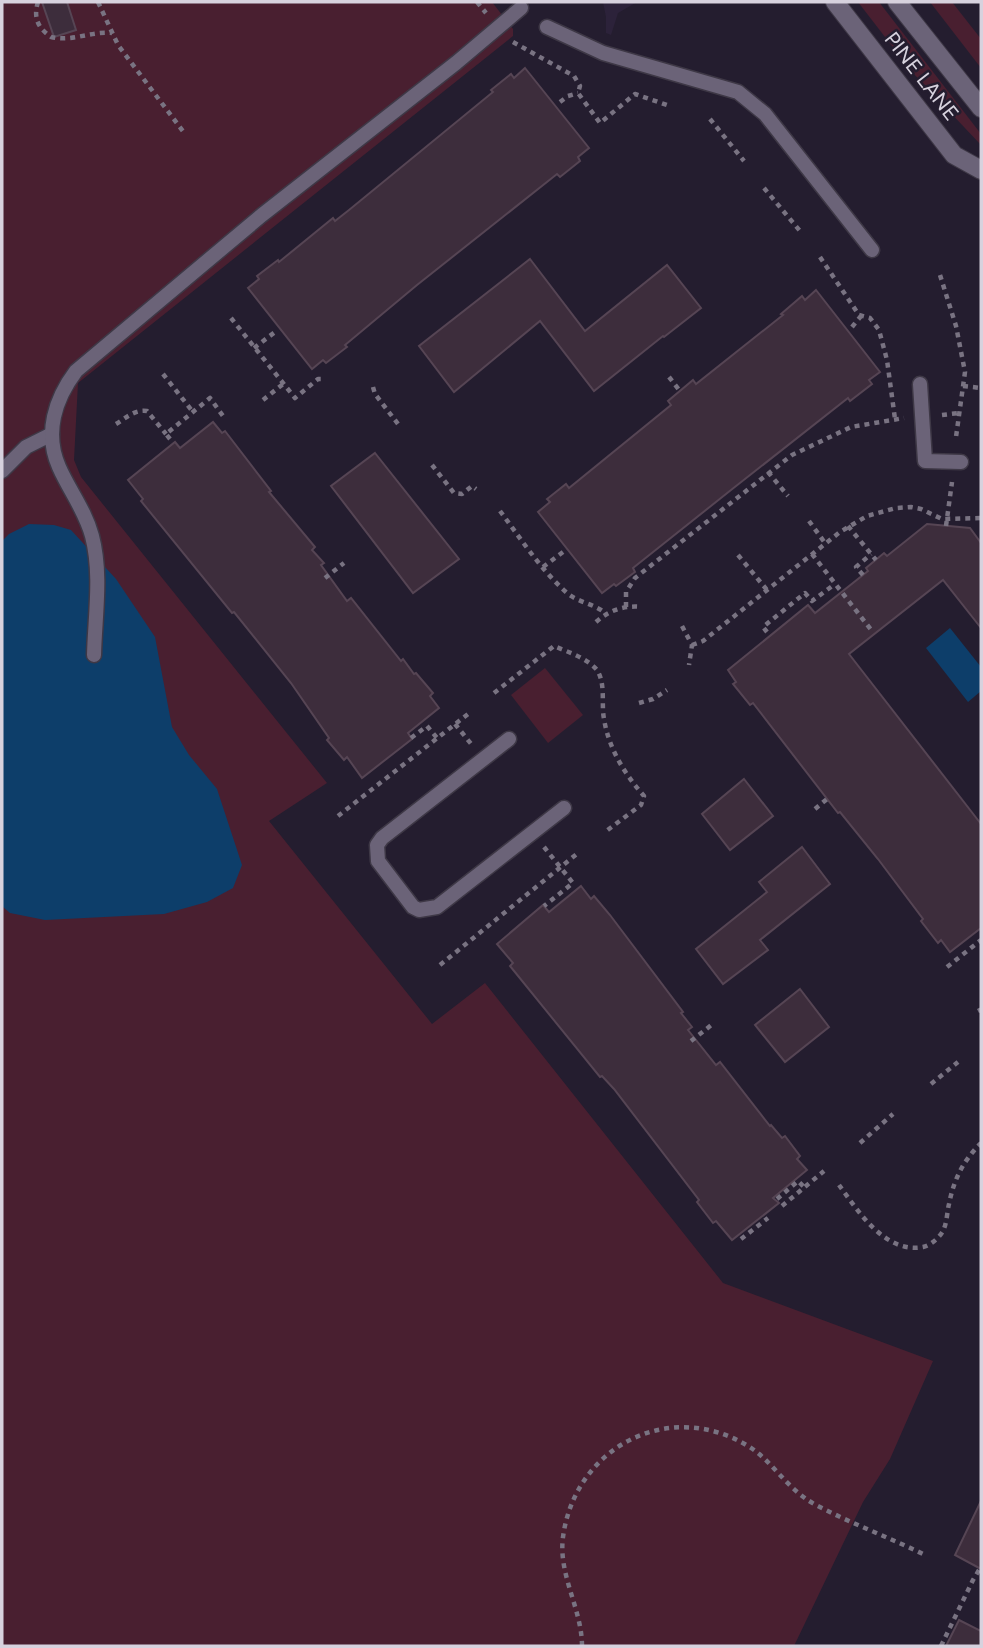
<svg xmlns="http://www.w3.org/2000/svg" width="983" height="1648" font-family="Figtree,sans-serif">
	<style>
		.built { fill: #2c223a }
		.green { fill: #491f30 }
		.water { fill: #0d3e6a }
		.building { fill: #3d2d3c; stroke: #564554; stroke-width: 2 }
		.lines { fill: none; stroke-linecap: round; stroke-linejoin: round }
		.service-casing { stroke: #3e3846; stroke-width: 17 }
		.secondary-casing { stroke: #3e3846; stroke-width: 20 }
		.path { stroke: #797382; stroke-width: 4.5; stroke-dasharray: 5 5; stroke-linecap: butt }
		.service { stroke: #6b6378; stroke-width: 14 }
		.secondary { stroke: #6b6378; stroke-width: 18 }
		.labels { text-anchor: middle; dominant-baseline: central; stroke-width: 5; stroke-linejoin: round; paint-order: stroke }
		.street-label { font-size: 21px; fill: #d7d2de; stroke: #241d2f }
	</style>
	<rect width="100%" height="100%" fill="#241d2f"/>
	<polygon class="built" points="603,2 637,2 618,13 611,35 606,33 606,17"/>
	<g class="green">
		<polygon points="2,2 492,2 513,29 513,36 78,383 74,460 81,477 327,783 269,821 432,1024 485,983 723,1283 933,1361 890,1459 863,1502 794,1646 2,1646"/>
		<polygon points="858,2 879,2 981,134 981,145 912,72"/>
		<polygon points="930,2 952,2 981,39 981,68"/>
		<polygon points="545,668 583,715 548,743 511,695"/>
	</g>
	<g class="water">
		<polygon points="29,524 54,525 71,530 116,579 155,637 172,727 189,755 217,789 242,865 233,888 207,902 164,914 45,920 10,913 2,906 2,541 9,534"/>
		<polygon points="950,628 981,667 981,691 968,702 926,648"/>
	</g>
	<g class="building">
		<polygon points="42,2 67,2 76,30 54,37"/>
		<polygon points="525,68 589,148 578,157 580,161 560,177 557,174 417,285 345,345 347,347 326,363 323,360 312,369 248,288 259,279 257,276 278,260 279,262 333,218 335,221 349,210 493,92 491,90 511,74 514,78"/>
		<polygon points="530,259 585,331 667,265 701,308 664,337 663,336 594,391 540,321 454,392 419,346"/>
		<polygon points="816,290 880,372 869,380 872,384 850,401 848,398 731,490 633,568 635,572 616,586 614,584 602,593 538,512 550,502 547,499 566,484 569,488 671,405 668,401 693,380 696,384 783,315 781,314 802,296 805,300"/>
		<polygon points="213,422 222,433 225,431 271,491 269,492 315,547 312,550 324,563 321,565 347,601 351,598 401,661 403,659 414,674 416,673 433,693 430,696 439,708 408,733 412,739 362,778 347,757 344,760 327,740 329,738 291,683 234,612 232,613 141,501 143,499 128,480 175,442 180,448"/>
		<polygon points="375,453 459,559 413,593 331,486"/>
		<polygon points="927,524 970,528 981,543 981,628 943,580 849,654 981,824 981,928 950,952 941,940 938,943 921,921 923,919 878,859 840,812 838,813 753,703 750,705 733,684 736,682 728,670 808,605 815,613 868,571 866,568 884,553 887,556"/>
		<polygon points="744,779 773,816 730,850 702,814"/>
		<polygon points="802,847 830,884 760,940 768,950 723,984 696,949 767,892 759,882"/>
		<polygon points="581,886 591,899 594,896 610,915 683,1012 681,1013 692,1027 688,1030 716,1065 720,1062 770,1126 771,1125 782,1138 785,1136 800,1156 797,1159 807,1170 773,1198 779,1203 732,1240 716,1221 713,1223 697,1202 699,1200 614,1089 602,1076 600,1077 510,966 513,963 497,944 543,905 549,912"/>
		<polygon points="800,989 829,1027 785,1062 755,1025"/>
		<polygon points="981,1501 981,1569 955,1555"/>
		<polygon points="959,1620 981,1631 981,1646 946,1646"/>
	</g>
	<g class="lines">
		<g class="service-casing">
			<g id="service">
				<polyline points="547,27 603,53 738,92 765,114 872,250"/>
				<polyline points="920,384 925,461 961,462"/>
				<polyline points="2,471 26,447 52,434"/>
				<path d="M94,655c1,-39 8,-81 -2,-119 -7,-26 -23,-46 -33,-69 -15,-34 -4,-68 17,-96l186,-156 194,-152 65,-55"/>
				<polyline points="509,739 382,838 377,845 378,861 413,907 419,910 437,907 564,808"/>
			</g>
		</g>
		<g class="secondary-casing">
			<g id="secondary">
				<polyline points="835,2 954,155 981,170"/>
				<polyline points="897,2 981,108"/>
			</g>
		</g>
		<g class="path">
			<path d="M38,2c-5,16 0,26 13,35 21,5 40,-6 61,-4"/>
			<polyline points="98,2 118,45 185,134"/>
			<polyline points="477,2 486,13"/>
			<polyline points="513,42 574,76 580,86 578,93 600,123 635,94 667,105"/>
			<polyline points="560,102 568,96 578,93"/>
			<polyline points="710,119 744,161"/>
			<polyline points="764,188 800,231"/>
			<polyline points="820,257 859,315 870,318 879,330 887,360 895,419"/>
			<polyline points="940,275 956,326 965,372 956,437"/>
			<polyline points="231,318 295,398 318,379 323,379"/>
			<polyline points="852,327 861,316"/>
			<polyline points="254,348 275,332"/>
			<polyline points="163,374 193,412"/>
			<polyline points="669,377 680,391"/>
			<polyline points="963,386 981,388"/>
			<polyline points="373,387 375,394 398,424"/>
			<polyline points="263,400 283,384"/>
			<polyline points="942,415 959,413"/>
			<path d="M116,424c10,-6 19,-15 31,-13l19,23"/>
			<polyline points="170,439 166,434 210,398 223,416"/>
			<polyline points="432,465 454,493 462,494 472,486 476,489"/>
			<polyline points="768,472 788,496"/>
			<path d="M500,511c21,28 41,59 67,82 12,10 29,11 39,21"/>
			<polyline points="809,521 825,543"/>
			<polyline points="848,526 876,560"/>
			<polyline points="946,526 952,482"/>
			<polyline points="812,554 872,631"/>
			<polyline points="738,555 767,590"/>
			<polyline points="543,567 563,552"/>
			<polyline points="863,575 856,567 871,554"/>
			<polyline points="325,578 344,563"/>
			<polyline points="626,607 626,592 635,578 792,455 851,427 904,418"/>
			<path d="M596,622c13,-12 29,-17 46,-15"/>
			<polyline points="682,626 692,645 689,665"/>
			<polyline points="767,632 763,627 805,593 812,601 835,584"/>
			<polyline points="692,645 703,641 840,532 867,516 896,508 911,507 921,509 942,519 981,518"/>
			<path d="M494,693l60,-47c14,6 33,12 43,24 9,14 4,34 7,49 5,30 20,54 40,77l-3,9 -36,27"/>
			<polyline points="639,703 653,699 667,690"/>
			<polyline points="455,724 472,745"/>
			<polyline points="411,738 427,726 437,738"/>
			<polyline points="815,809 827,799"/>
			<polyline points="338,816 468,714"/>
			<polyline points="544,847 573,883 544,906"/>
			<polyline points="440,965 578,853"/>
			<polyline points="947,967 981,940"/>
			<polyline points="979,1008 981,1012"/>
			<polyline points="691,1041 714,1023"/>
			<polyline points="931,1084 958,1062"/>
			<polyline points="860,1143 893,1114"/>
			<path d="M839,1185c19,26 46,69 84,62 8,-2 16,-9 20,-16 4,-8 4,-19 6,-27 5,-25 14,-43 32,-61"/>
			<polyline points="777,1199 798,1181 805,1188"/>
			<polyline points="782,1206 824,1171"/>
			<polyline points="741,1239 768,1218"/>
			<path d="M582,1646c0,-37 -24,-71 -19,-109 12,-90 106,-139 185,-91 25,15 38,43 68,59 36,19 75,33 111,51"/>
			<polyline points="941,1646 973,1580 979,1570 981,1571"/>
		</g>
		<use href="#service" class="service"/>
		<use href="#secondary" class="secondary"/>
	</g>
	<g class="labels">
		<g class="street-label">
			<text transform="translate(922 76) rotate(52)">PINE LANE</text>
		</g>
	</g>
	<rect width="983" height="1648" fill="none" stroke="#d7d2de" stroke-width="7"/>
</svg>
